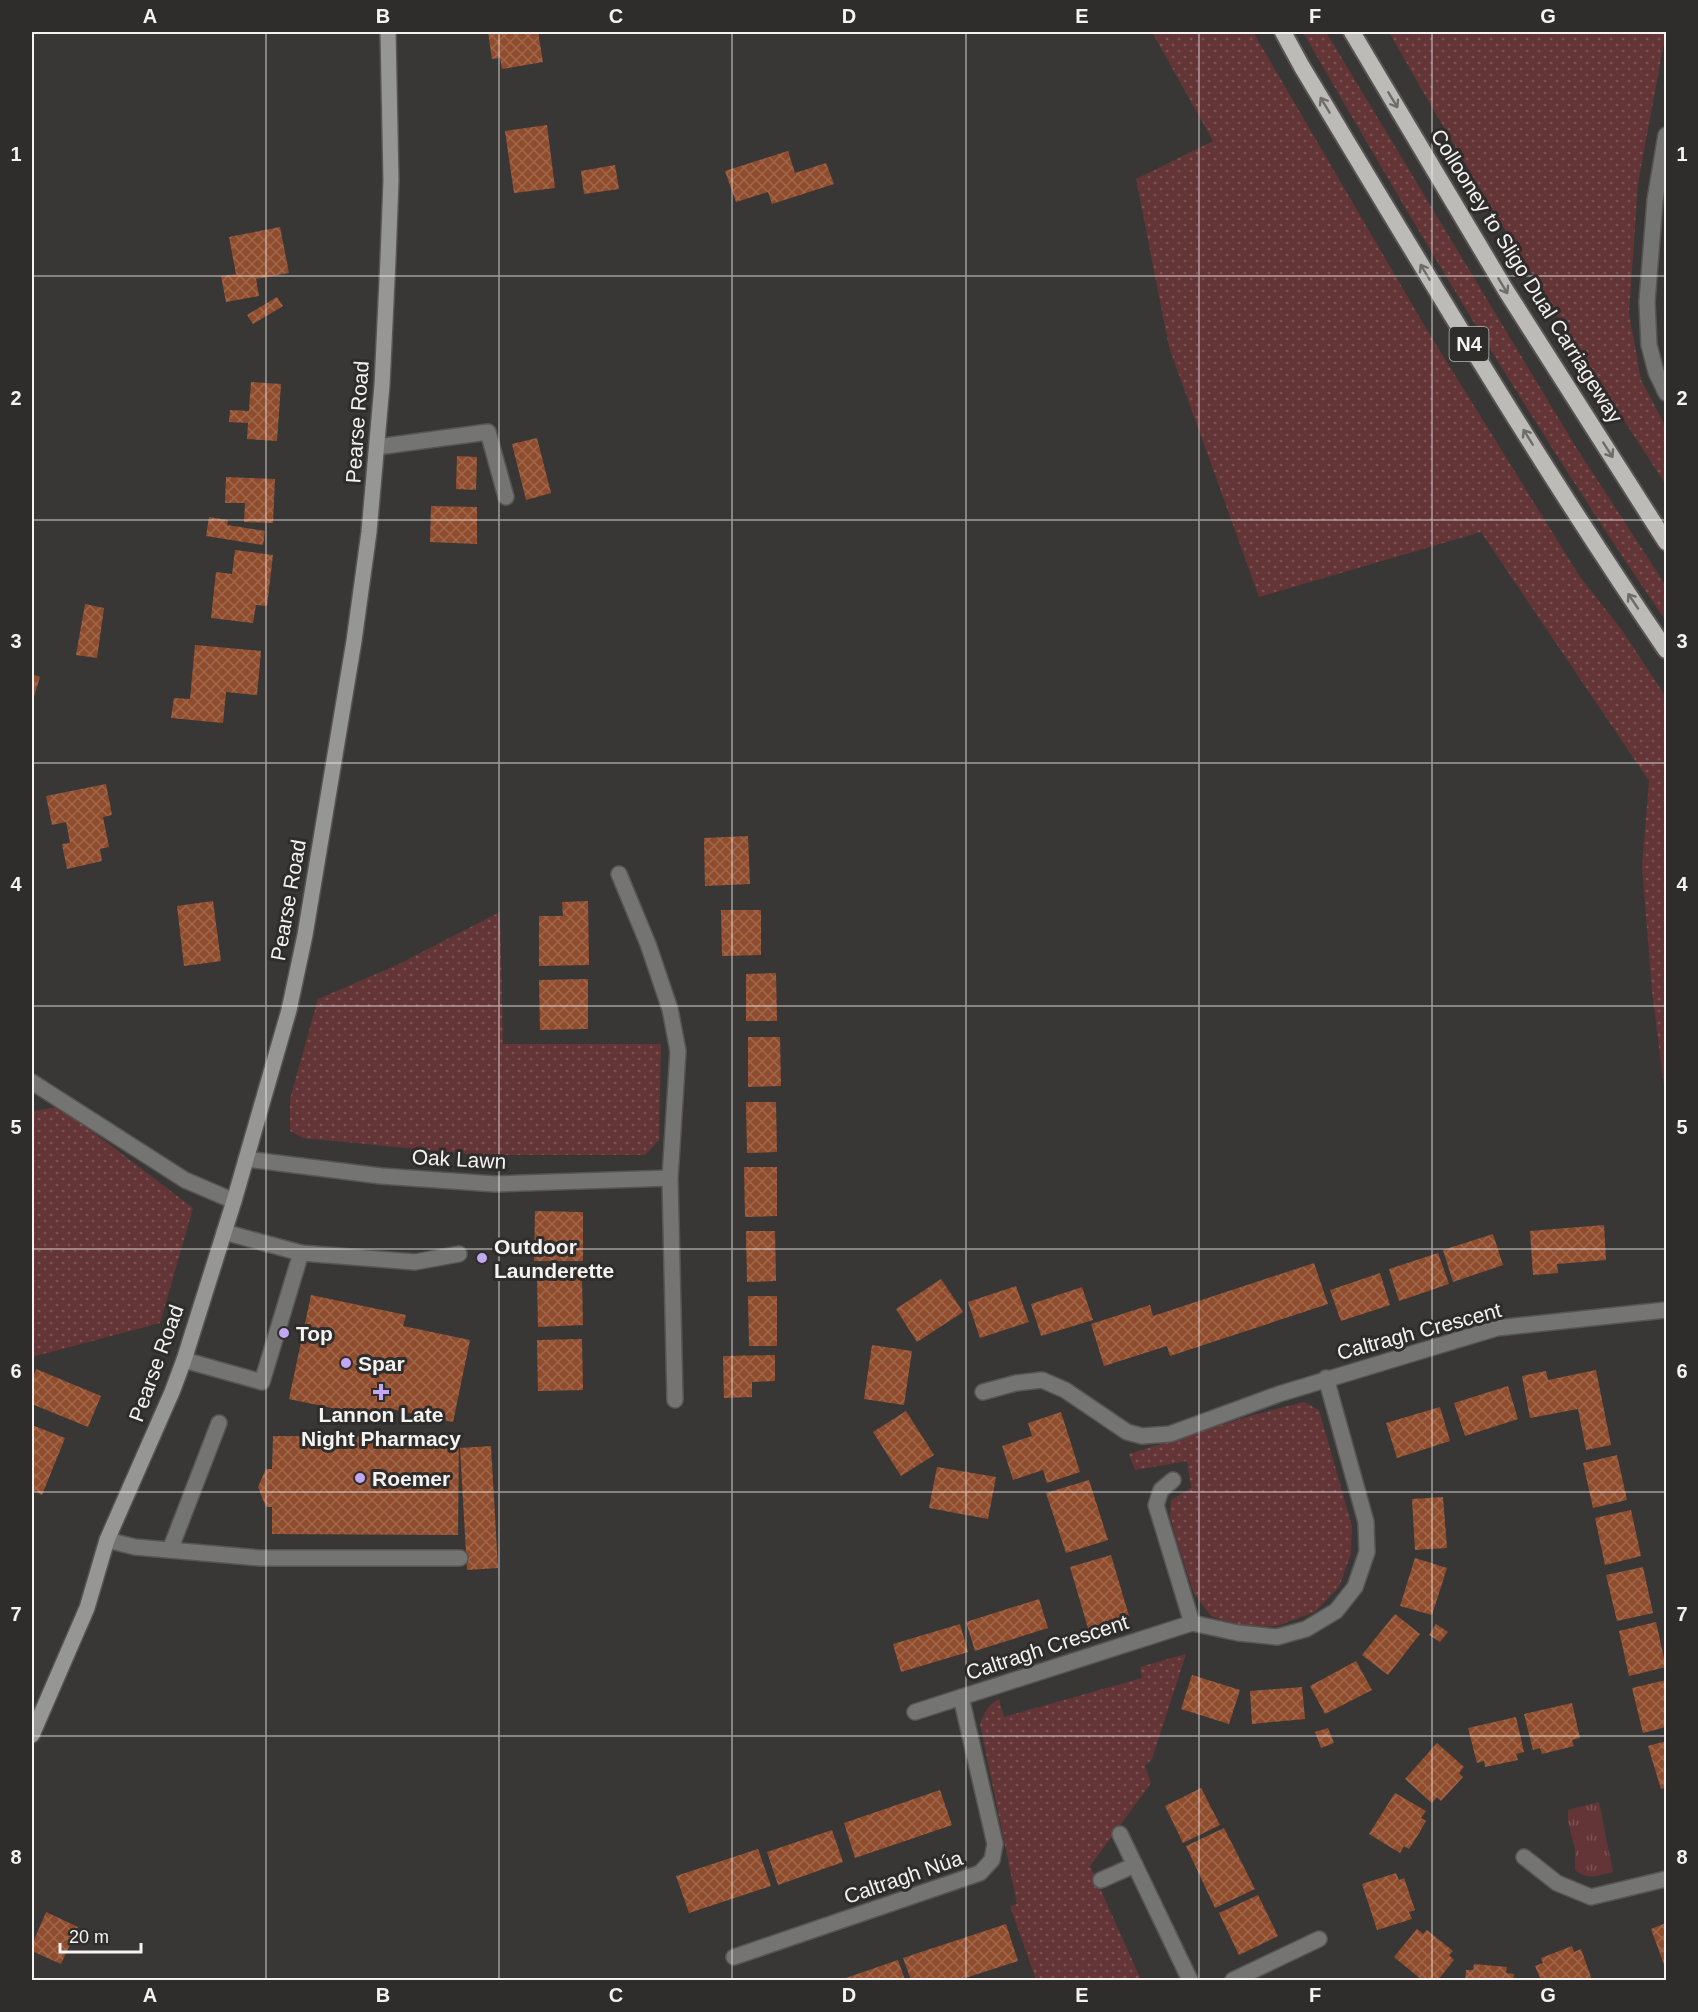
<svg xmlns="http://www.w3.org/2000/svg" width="1698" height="2012" font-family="Arial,sans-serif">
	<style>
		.grass { fill: url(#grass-dots) }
		.park { fill: url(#park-tufts) }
		.building { fill: url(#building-cross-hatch) }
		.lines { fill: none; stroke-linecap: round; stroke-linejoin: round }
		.service-casing { stroke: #575553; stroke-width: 18 }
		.minor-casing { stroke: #575553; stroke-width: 18 }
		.tertiary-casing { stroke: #575553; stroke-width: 18 }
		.secondary-casing { stroke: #575553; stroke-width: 18 }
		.trunk-casing { stroke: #575553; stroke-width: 20 }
		.service { stroke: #747473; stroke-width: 15 }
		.minor { stroke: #747473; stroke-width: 15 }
		.tertiary { stroke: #747473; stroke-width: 15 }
		.secondary { stroke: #969694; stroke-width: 15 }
		.trunk { stroke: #bcbbb8; stroke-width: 16 }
		.oneway { stroke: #6e6d6a }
		.grid { fill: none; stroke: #f4f3f2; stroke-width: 1.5; stroke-opacity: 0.55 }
		.poi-dot { fill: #c2a8f3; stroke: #2f2d2b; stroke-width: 2 }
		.labels { text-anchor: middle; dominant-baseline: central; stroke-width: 6; stroke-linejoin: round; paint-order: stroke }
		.shield { fill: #2f2d2b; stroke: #b9b8b6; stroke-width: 1.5 }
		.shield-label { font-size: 20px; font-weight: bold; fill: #f4f3f2 }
		.street-label { font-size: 21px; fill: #f4f3f2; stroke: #2f2d2b }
		.poi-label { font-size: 21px; font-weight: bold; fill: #f4f3f2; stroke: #2f2d2b; text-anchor: start }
		.neatline { fill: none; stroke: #f4f3f2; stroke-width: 2 }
		.grid-label { font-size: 20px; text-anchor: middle; font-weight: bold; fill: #f4f3f2 }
	</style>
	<defs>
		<pattern id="grass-dots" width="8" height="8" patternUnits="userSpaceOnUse" patternTransform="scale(1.5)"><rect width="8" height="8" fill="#643537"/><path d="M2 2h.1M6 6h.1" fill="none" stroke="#7b5354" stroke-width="1.8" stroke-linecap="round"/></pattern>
		<pattern id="park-tufts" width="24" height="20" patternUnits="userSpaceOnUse" patternTransform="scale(1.5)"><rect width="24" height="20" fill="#643537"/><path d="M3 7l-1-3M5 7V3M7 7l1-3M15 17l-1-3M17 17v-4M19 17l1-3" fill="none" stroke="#7b5354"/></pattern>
		<pattern id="building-cross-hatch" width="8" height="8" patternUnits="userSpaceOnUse" patternTransform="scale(1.5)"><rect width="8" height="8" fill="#904d2d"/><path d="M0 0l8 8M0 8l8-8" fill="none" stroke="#a0674c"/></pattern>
	</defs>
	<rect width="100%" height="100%" fill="#393735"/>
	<g class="grass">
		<polygon points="1152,32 1253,32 1427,330 1580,577 1621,629 1666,697 1666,1103 1652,991 1642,866 1649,781 1481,532 1259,597 1169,347 1136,179 1213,141"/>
		<path d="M1303,32h23l248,412 92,142v35c-130,-190 -248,-389 -363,-589z"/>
		<path d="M1389,32h277l-28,151 -9,130 12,67 25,47v58c-97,-148 -190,-299 -277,-453z"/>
		<polygon points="500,912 503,1044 661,1044 659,1140 645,1155 480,1155 303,1138 290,1131 290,1099 318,999 397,965"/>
		<polygon points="60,1107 193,1208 160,1323 32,1357 32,1111"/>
		<polygon points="1304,1402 1319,1410 1352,1526 1351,1554 1339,1587 1315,1612 1277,1626 1247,1627 1212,1617 1194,1594 1177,1541 1170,1516 1171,1500 1191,1488 1187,1461 1135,1470 1129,1454 1250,1416"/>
		<path d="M1186,1654l-34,105 -7,7 6,17 -61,83 51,114h-105l-26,-74 7,-2 -37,-180c4,-11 9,-20 19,-25l5,18 138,-39 -2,-11z"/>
	</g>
	<path class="park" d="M1599,1802l14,70c-16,3 -24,9 -38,-2v-21l-7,-27v-12z"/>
	<g class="building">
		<polygon points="488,32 538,32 543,62 502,69 500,58 492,59"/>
		<polygon points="547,125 555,188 514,193 505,131"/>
		<polygon points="788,151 795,173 826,163 834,184 772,204 768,192 736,202 725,171"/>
		<polygon points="615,165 619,189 584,194 581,171"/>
		<polygon points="280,227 289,273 256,279 259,296 226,302 221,276 236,274 229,237"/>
		<polygon points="277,297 283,306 253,324 247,315"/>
		<polygon points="251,382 281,384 277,441 247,439 248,423 229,422 230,410 249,411"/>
		<polygon points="537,438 551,493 526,500 512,444"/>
		<polygon points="457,456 477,457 476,490 456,489"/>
		<polygon points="226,477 275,479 273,523 244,522 245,503 225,503"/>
		<polygon points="431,506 477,507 477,544 430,542"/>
		<polygon points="209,517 228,520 227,525 265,531 263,545 206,536"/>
		<polygon points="235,550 273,555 267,606 256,605 253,623 211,618 216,572 232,574"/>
		<polygon points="85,604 104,608 97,658 76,655"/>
		<polygon points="195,645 261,651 257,695 226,692 223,723 171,718 174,698 190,699"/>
		<polygon points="32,674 40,677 32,703"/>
		<polygon points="106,784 112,815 103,817 109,847 100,849 102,861 67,869 62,844 70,843 66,822 52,825 46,796"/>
		<polygon points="748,836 750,884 705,886 704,838"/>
		<polygon points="213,901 221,961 184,966 177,906"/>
		<polygon points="588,901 589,965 539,966 539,916 563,916 562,902"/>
		<polygon points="721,910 761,910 761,955 722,956"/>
		<polygon points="776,973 777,1021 746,1021 746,974"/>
		<polygon points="588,979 588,1029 540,1030 539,980"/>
		<polygon points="748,1037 780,1037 781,1086 748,1087"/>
		<polygon points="746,1102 776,1102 777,1152 747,1153"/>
		<polygon points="744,1167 777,1167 777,1216 745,1217"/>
		<polygon points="535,1211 583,1212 583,1261 534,1261"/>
		<polygon points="1604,1225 1606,1260 1557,1264 1558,1273 1533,1275 1530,1231"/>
		<polygon points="746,1231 775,1231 776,1281 747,1282"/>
		<polygon points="1493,1234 1503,1265 1453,1282 1443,1250"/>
		<polygon points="1438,1253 1449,1284 1399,1301 1389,1269"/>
		<polygon points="1314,1263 1328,1304 1170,1356 1167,1346 1104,1366 1091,1324 1150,1305 1153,1316"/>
		<polygon points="1380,1273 1390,1305 1341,1321 1330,1290"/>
		<polygon points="582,1276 583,1325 538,1327 537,1277"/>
		<polygon points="941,1279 963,1312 917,1342 896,1309"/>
		<polygon points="1016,1286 1029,1322 980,1338 968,1302"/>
		<polygon points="1082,1287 1093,1320 1041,1336 1031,1304"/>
		<polygon points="311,1295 406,1315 403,1326 470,1340 453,1422 386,1408 384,1419 289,1399"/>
		<polygon points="748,1296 777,1296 777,1346 749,1346"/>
		<polygon points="582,1339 583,1390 538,1391 537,1340"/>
		<polygon points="872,1345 912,1351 904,1405 864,1399"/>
		<polygon points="775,1355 775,1381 752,1382 752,1397 724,1398 723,1356"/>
		<polygon points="36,1369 101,1396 88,1427 32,1404 32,1380"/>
		<polygon points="1596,1370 1611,1445 1586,1450 1578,1409 1530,1418 1522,1376 1546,1371 1548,1380"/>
		<polygon points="1508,1386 1518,1419 1465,1436 1454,1403"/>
		<polygon points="1440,1407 1450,1441 1397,1458 1386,1423"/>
		<polygon points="906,1411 934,1455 901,1476 873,1432"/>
		<polygon points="1061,1412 1080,1472 1047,1483 1043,1470 1013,1480 1002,1446 1032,1436 1028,1423"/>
		<polygon points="32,1425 65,1438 42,1495 32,1490"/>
		<polygon points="273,1436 459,1437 458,1535 272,1534 272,1507 266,1507 258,1487 266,1469 272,1469"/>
		<polygon points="491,1446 498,1568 467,1570 460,1448"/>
		<polygon points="1617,1455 1627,1500 1593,1508 1583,1463"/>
		<polygon points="937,1467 996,1477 988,1519 929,1508"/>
		<polygon points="1089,1480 1108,1540 1066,1553 1046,1493"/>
		<polygon points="1443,1497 1447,1548 1415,1550 1412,1499"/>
		<polygon points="1631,1510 1641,1556 1605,1565 1595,1518"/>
		<polygon points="1111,1555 1129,1616 1088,1628 1070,1567"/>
		<polygon points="1415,1558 1447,1568 1432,1615 1400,1606"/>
		<polygon points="1643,1567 1653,1613 1617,1621 1606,1575"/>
		<polygon points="1039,1599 1048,1628 975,1651 966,1622"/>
		<polygon points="1395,1614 1420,1634 1388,1675 1362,1655"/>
		<polygon points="1656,1622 1666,1667 1629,1676 1619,1631"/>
		<polygon points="960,1624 968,1652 901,1672 893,1644"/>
		<polygon points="1436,1624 1448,1632 1440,1642 1429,1635"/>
		<polygon points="1356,1661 1372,1690 1325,1714 1310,1686"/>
		<polygon points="1192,1675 1240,1690 1229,1724 1181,1709"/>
		<polygon points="1666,1680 1666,1727 1643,1733 1632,1688"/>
		<polygon points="1302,1687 1305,1719 1252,1724 1250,1691"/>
		<polygon points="1572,1703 1580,1738 1572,1740 1574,1746 1542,1754 1540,1748 1533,1750 1524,1714"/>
		<polygon points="1516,1717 1524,1752 1516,1754 1518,1760 1485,1767 1484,1761 1477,1763 1468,1728"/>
		<polygon points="1328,1728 1334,1743 1321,1748 1315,1732"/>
		<polygon points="1666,1741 1666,1788 1661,1789 1648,1746"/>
		<polygon points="1437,1743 1464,1767 1459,1773 1463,1777 1441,1801 1437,1797 1432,1803 1405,1779"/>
		<polygon points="1201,1788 1220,1825 1183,1843 1165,1806"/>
		<polygon points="940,1790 952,1825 855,1858 844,1823"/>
		<polygon points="1395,1793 1426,1811 1421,1818 1426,1821 1418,1835 1409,1849 1404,1846 1400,1853 1369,1834"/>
		<polygon points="1224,1828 1255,1889 1215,1908 1186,1846"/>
		<polygon points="832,1830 843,1862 778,1885 767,1852"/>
		<polygon points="758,1849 771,1886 689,1913 676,1876"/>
		<polygon points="1396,1873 1399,1880 1404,1878 1415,1910 1409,1912 1412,1919 1377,1930 1362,1884"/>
		<polygon points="1258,1895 1278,1936 1239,1955 1219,1913"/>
		<polygon points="46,1912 78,1927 61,1964 32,1951 32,1945"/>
		<polygon points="1666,1923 1666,1970 1651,1929"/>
		<polygon points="1006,1924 1018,1961 959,1980 911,1980 903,1958"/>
		<polygon points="1417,1929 1423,1934 1427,1930 1453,1951 1449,1955 1454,1960 1438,1980 1422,1980 1394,1957"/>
		<polygon points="1572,1946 1574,1952 1581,1949 1592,1980 1541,1980 1535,1966 1543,1963 1541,1958"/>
		<polygon points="898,1960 905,1980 840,1980"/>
		<polygon points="1474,1964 1507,1967 1506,1973 1514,1974 1513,1980 1465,1980 1466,1970 1473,1970"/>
	</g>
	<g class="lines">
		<g class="service-casing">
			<g id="service">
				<polyline points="377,447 488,432 506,497"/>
				<polyline points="32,1082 185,1180 234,1201"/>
				<polyline points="301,1253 415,1262 459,1254"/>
				<polyline points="184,1360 262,1382 301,1253 224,1232"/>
				<polyline points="107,1540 135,1547 260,1558 460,1558"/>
				<polyline points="170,1550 219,1423"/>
			</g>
		</g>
		<g class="minor-casing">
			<g id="minor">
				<polyline points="619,874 648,944 670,1009 678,1051 670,1178 675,1400"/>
				<polyline points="246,1159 381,1176 495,1184 670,1178"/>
				<polyline points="983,1392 1016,1383 1042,1380 1065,1390 1127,1432 1142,1436 1170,1434 1279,1394 1497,1328 1666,1310"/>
				<polyline points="1173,1480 1161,1490 1156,1505 1192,1623"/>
				<polyline points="915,1712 1192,1623 1238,1633 1277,1637 1306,1629 1336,1611 1355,1587 1367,1552 1366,1522 1326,1378"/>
				<polyline points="1120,1834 1190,1980"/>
				<polyline points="1524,1857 1557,1883 1591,1897 1666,1879"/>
				<polyline points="1101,1880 1135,1865"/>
				<polyline points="734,1957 980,1873 992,1860 995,1844 961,1697"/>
				<polyline points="1233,1980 1319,1939"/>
			</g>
		</g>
		<g class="tertiary-casing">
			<polyline id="tertiary" points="1666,135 1655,200 1647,302 1649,345 1656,372 1666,393"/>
		</g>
		<g class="secondary-casing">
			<polyline id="secondary" points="32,1735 87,1608 107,1540 172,1392 184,1360 234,1201 289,1010 305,935 354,641 369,532 382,385 388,259 391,181 388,32"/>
		</g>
		<g class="trunk-casing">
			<g id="trunk">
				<path d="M1283,32l19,35c118,196 235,394 364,583"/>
				<polyline points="1352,32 1505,289 1666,542"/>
			</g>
		</g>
		<use href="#service" class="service"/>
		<use href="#minor" class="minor"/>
		<use href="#tertiary" class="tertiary"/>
		<use href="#secondary" class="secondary"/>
		<use href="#trunk" class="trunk"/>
	</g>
	<defs><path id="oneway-shaft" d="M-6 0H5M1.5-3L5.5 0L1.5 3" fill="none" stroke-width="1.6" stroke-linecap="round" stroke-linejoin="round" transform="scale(1.5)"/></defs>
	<g class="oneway">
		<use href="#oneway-shaft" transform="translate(1393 100) rotate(59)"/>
		<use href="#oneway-shaft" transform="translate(1325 105) rotate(-121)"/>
		<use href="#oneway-shaft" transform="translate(1425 272) rotate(-121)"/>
		<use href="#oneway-shaft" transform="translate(1503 286) rotate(59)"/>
		<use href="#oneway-shaft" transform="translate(1528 437) rotate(-122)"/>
		<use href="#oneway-shaft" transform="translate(1608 450) rotate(57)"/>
		<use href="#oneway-shaft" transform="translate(1633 601) rotate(-124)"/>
	</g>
	<path class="grid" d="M266,32v1948M499,32v1948M732,32v1948M966,32v1948M1199,32v1948M1432,32v1948M32,276h1634M32,520h1634M32,763h1634M32,1006h1634M32,1249h1634M32,1492h1634M32,1736h1634"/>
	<g class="poi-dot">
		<circle cx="482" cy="1258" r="6"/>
		<circle cx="284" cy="1333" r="6"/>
		<circle cx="346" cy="1363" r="6"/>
		<path d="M378 1383h6v6h6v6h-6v6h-6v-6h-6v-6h6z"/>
		<circle cx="360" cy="1478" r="6"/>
	</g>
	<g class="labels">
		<rect class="shield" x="1449.5" y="327" width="39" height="34" rx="4.5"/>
		<g class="shield-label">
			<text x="1469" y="344">N4</text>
		</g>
		<g class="street-label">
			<text transform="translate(1527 276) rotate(58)">Collooney to Sligo Dual Carriageway</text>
			<text transform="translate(357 422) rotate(-86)">Pearse Road</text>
			<text transform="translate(288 900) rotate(-80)">Pearse Road</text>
			<text transform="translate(459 1159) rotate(3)">Oak Lawn</text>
			<text transform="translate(1419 1331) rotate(-15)">Caltragh Crescent</text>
			<text transform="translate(156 1363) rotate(-70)">Pearse Road</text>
			<text transform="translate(1047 1647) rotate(-18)">Caltragh Crescent</text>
			<text transform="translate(903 1877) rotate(-19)">Caltragh Núa</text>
		</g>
		<g class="poi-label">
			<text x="494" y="1246">Outdoor<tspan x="494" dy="24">Launderette</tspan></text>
			<text x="296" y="1333">Top</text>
			<text x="358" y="1363">Spar</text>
			<text x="381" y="1414" text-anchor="middle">Lannon Late<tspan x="381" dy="24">Night Pharmacy</tspan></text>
			<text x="372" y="1478">Roemer</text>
		</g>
	</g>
	<rect width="1698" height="2012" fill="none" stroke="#2f2d2b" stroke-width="66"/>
	<path d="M60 1943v9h81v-9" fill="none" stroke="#f4f3f2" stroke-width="3"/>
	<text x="69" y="1943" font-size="18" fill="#f4f3f2" stroke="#2f2d2b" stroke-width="4.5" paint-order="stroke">20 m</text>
	<rect x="33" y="33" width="1632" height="1946" class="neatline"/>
	<g class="grid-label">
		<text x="150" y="23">A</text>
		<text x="383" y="23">B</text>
		<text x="616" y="23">C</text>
		<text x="849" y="23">D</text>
		<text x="1082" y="23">E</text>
		<text x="1315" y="23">F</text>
		<text x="1548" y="23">G</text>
		<text x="16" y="161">1</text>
		<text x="1682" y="161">1</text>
		<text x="16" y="405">2</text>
		<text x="1682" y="405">2</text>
		<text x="16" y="648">3</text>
		<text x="1682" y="648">3</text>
		<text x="16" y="891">4</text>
		<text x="1682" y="891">4</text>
		<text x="16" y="1134">5</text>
		<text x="1682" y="1134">5</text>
		<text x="16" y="1378">6</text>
		<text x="1682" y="1378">6</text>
		<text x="16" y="1621">7</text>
		<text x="1682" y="1621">7</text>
		<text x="16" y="1864">8</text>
		<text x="1682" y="1864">8</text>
		<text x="150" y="2002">A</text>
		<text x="383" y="2002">B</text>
		<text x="616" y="2002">C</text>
		<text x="849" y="2002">D</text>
		<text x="1082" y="2002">E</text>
		<text x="1315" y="2002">F</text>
		<text x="1548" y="2002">G</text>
	</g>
</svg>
